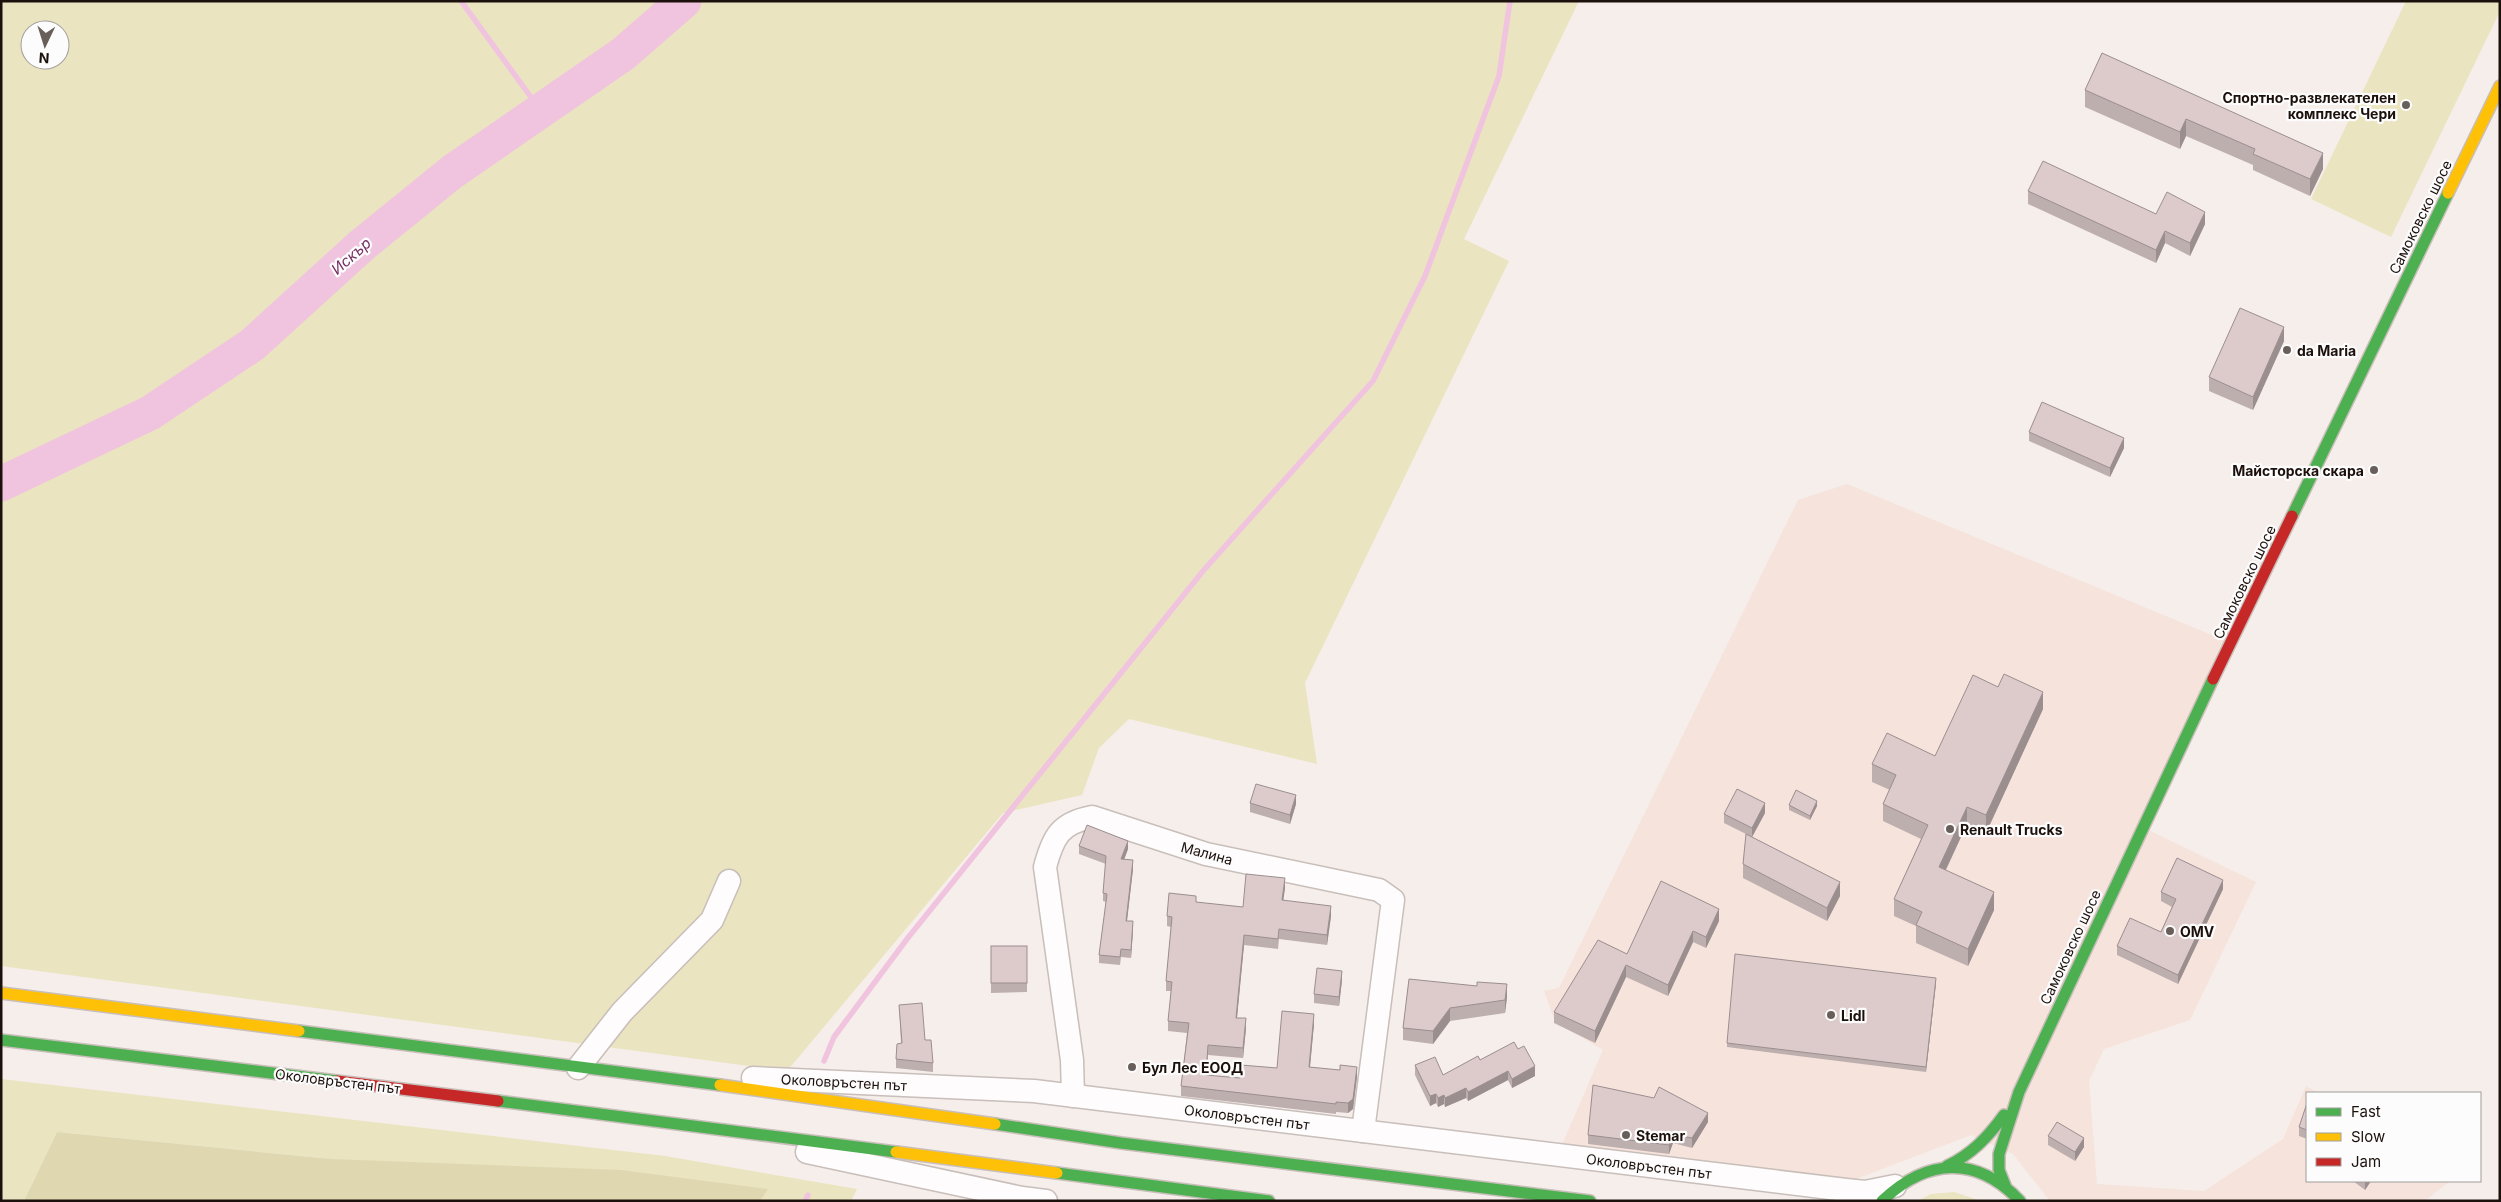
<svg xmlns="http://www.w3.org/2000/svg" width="2501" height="1202" font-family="Inter,sans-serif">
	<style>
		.built { fill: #f5e3dc }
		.green { fill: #ebe4c0; fill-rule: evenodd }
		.forest { fill: #ded7af }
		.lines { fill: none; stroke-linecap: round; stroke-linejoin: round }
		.stream { stroke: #f0c3de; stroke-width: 5.5 }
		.river { stroke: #f0c3de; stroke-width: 35 }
		.street-casing { stroke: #c8beba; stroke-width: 25 }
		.fast-casing { stroke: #c8beba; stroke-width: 14 }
		.slow-casing { stroke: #c8beba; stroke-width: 14 }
		.jam-casing { stroke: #c8beba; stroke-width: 14 }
		.street { stroke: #fefcfc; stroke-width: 22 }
		.fast { stroke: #4caf50; stroke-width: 11 }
		.slow { stroke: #ffc107; stroke-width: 11 }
		.jam { stroke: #c62828; stroke-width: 11 }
		.wall { fill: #beafaf }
		.shaded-wall { fill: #9b8e8f }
		.building { fill: #ddcbcc; stroke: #9b8e8f }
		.poi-dot { fill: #685e5a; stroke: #fcfcfc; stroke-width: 2 }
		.labels { text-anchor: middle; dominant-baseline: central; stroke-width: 4.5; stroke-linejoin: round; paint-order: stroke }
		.poi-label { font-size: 14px; font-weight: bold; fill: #1c100c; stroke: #fcfcfc; text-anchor: start }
		.street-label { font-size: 14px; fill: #1c100c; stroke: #fcfcfc }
		.water-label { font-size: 15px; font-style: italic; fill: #762f62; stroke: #fcfcfc }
	</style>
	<rect width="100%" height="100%" fill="#f6eeea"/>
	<polygon class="built" points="1847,484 2231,643 2142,827 2256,882 2190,1020 2104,1049 2089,1081 2097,1184 2204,1191 2283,1139 2306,1086 2318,1093 2307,1093 2307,1181 2450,1181 2425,1201 2050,1201 2013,1154 1971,1135 1851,1181 1561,1147 1603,1050 1555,1022 1544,991 1559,988 1798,500"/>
	<g class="green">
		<path d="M1,1h1578l-115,238 45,22 -204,422 12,81 -188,-45 -30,29 -17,47 -79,18 -216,258 -786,-105zM30,30h30v30h-30z"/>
		<polygon points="2406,1 2500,1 2500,11 2391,237 2311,199"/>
		<polygon points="1,1079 665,1156 857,1189 851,1201 760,1201 767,1189 331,1159 57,1132 24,1201 1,1201"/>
		<polygon points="1954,1192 1981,1201 1918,1201 1931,1194"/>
	</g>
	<polygon class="forest" points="57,1132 331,1159 621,1170 768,1189 760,1201 24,1201"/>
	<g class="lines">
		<g class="stream">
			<polyline points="461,1 541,111"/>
			<polyline points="824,1061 834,1037 907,939 1203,571 1373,381 1425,276 1499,76 1510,1"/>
			<polyline points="805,1201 808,1195"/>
		</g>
		<polyline class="river" points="1,484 150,413 252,345 362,245 452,172 623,54 684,1"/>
		<g class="street-casing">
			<g id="street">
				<polyline points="578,1068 622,1012 712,920 729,881"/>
				<polyline points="753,1078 1034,1091 1846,1190 1865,1192 1895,1186"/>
				<path d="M1073,1096l-1,-36 -27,-193c8,-30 15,-44 47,-50l114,37 173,36 14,10 -30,231"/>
				<polyline points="807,1152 1022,1198 1046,1201"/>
			</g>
		</g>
		<g class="fast-casing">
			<g id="fast">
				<polyline points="2292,516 2448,193"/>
				<polyline points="299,1031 720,1085"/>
				<polyline points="1,1040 337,1081"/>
				<polyline points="498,1101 896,1152"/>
				<polyline points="995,1124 1121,1143 1590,1201"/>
				<path d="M1947,1166c25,-12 41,-29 57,-51"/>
				<polyline points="1057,1173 1269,1201"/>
				<polyline points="2005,1185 1999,1170 1999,1154 2019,1092 2213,679"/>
				<path d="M1882,1201c45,-43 94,-46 138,0"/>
			</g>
		</g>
		<g class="slow-casing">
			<g id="slow">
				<polyline points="2448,193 2500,86"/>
				<polyline points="1,993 299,1031"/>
				<polyline points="720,1085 995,1124"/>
				<polyline points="896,1152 1057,1173"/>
			</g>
		</g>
		<g class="jam-casing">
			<g id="jam">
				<polyline points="2213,679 2292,516"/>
				<polyline points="337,1081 498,1101"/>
			</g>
		</g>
		<use href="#street" class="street"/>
		<use href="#fast" class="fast"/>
		<use href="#slow" class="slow"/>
		<use href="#jam" class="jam"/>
	</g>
	<g class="wall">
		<polygon points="2102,53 2323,169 2310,196 2253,170 2253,165 2186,136 2180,149 2085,107 2085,90"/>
		<polygon points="2028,191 2156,214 2205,224 2190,256 2165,243 2156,263 2028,204"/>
		<polygon points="2284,341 2253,410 2209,391 2209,377"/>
		<polygon points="2029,432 2124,448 2110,477 2029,441"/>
		<polygon points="2043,709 1986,833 1967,824 1946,870 1994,910 1968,966 1916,943 1916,926 1894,916 1894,899 1921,839 1883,821 1883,804 1890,790 1872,782 1872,764 1935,756"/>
		<polygon points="1250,803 1296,804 1290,824 1250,812"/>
		<polygon points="1789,805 1817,806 1810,820 1789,810"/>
		<polygon points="1765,813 1752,837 1840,896 1827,921 1743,878 1743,864 1746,834 1724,823 1724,814"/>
		<polygon points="1079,846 1128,849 1124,859 1133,869 1127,921 1133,930 1131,958 1121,957 1120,965 1099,963 1099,955 1106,902 1103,901 1103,893 1106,864 1079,854"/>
		<polygon points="1285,888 1283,900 1331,916 1327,945 1279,939 1278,949 1244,945 1237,1018 1246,1028 1243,1058 1208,1055 1207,1075 1240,1078 1277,1068 1314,1024 1310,1067 1357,1077 1353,1109 1348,1113 1336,1112 1336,1114 1181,1096 1181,1086 1187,1033 1168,1031 1168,1021 1171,991 1166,991 1166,981 1171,927 1167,926 1167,916 1196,902 1243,907"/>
		<polygon points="2223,889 2178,984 2117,955 2117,946 2161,932 2172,907 2161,901 2161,892"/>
		<polygon points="1719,921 1706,948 1693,942 1668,996 1626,977 1595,1043 1554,1023 1554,1012 1627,954"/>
		<polygon points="991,946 1027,946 1027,992 991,993"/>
		<polygon points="1409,979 1507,997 1505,1013 1450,1021 1433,1044 1403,1040 1403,1028"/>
		<polygon points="1342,980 1339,1006 1314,1003 1314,994"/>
		<polygon points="1936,983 1926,1072 1727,1047 1727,1043"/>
		<polygon points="899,1005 925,1040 933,1063 933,1072 896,1068 896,1059 901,1043"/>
		<polygon points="1518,1049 1535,1076 1512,1088 1508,1080 1468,1101 1466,1098 1445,1107 1444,1104 1438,1107 1436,1103 1430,1106 1415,1075 1415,1065 1443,1075 1480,1060"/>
		<polygon points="2307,1103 2307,1139 2299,1136 2299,1127"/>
		<polygon points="1708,1122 1692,1148 1673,1143 1669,1154 1588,1144 1588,1135"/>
		<polygon points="2048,1136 2084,1147 2075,1161 2048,1145"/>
		<polygon points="2353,1181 2371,1181 2365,1190"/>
	</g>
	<g class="shaded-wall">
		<polygon points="2186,119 2186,136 2180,149 2180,132"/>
		<polygon points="2323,153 2323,169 2310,196 2310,179"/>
		<polygon points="2205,212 2205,224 2190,256 2190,243"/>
		<polygon points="2165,231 2165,243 2156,263 2156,250"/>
		<polygon points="2284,327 2284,341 2253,410 2253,397"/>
		<polygon points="2124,438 2124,448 2110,477 2110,468"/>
		<polygon points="2043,692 2043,709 1986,833 1986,815"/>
		<polygon points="1296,795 1296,804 1290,824 1290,815"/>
		<polygon points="1817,801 1817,806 1810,820 1810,816"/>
		<polygon points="1765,803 1765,813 1752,837 1752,828"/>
		<polygon points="1967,807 1967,824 1939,884 1939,867"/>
		<polygon points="1128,841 1128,849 1121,868 1121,859"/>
		<polygon points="1133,860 1133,869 1126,929 1126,921"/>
		<polygon points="1285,878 1285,888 1282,910 1282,900"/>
		<polygon points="2223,880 2223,889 2178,984 2178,975"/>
		<polygon points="1840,882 1840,896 1827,921 1827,908"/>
		<polygon points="1994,892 1994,910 1968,966 1968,949"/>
		<polygon points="1331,906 1331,916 1327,945 1327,935"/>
		<polygon points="1719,909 1719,921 1706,948 1706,937"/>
		<polygon points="1133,921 1133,930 1131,958 1131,950"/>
		<polygon points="1693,931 1693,942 1668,996 1668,985"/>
		<polygon points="1244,935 1244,945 1236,1028 1236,1018"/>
		<polygon points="1626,965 1626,977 1595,1043 1595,1031"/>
		<polygon points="1342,971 1342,980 1339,1006 1339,997"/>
		<polygon points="1936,978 1936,983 1926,1072 1926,1067"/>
		<polygon points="1507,984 1507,997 1505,1013 1505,1000"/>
		<polygon points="1450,1008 1450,1021 1433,1044 1433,1031"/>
		<polygon points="1314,1014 1314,1024 1309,1077 1309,1067"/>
		<polygon points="1246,1018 1246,1028 1243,1058 1243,1048"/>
		<polygon points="1535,1066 1535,1076 1512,1088 1512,1079"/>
		<polygon points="1357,1067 1357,1077 1353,1109 1348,1113 1348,1103"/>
		<polygon points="1508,1071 1508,1080 1468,1101 1468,1092"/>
		<polygon points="1466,1088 1466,1098 1445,1107 1445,1098"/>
		<polygon points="1436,1094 1436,1103 1430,1106 1430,1096"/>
		<polygon points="1444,1095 1444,1104 1438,1107 1438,1098"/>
		<polygon points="1708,1113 1708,1122 1692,1148 1692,1138"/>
		<polygon points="1673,1134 1673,1143 1669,1154 1669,1145"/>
		<polygon points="2084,1138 2084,1147 2075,1161 2075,1152"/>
		<polygon points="2366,1181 2371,1181 2365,1190 2365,1182"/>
	</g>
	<g class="building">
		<polygon points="2102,53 2323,153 2310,179 2253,154 2255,149 2186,119 2180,132 2085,90"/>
		<polygon points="2043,161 2156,214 2167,192 2205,212 2190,243 2165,231 2156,250 2028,191"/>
		<polygon points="2240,308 2284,327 2253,397 2209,377"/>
		<polygon points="2042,402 2124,438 2110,468 2029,432"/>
		<polygon points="2004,674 2043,692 1986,815 1967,807 1939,867 1994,892 1968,949 1916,925 1922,912 1894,899 1928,825 1883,804 1896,775 1872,764 1887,733 1935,756 1973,675 1998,687"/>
		<polygon points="1256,784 1296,795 1290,815 1250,803"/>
		<polygon points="1737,789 1765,803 1752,828 1724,814"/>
		<polygon points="1796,790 1817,801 1810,816 1789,805"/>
		<polygon points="1087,825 1128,841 1121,859 1133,860 1126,921 1133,921 1131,950 1121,949 1120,957 1099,955 1107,894 1103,893 1106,856 1079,846"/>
		<polygon points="1746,834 1840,882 1827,908 1743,864"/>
		<polygon points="2177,858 2223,880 2178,975 2117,946 2130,918 2161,932 2176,899 2161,892"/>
		<polygon points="1246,874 1285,878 1282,900 1331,906 1327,935 1279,929 1278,939 1244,935 1236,1018 1246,1018 1243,1048 1208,1045 1206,1075 1240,1078 1241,1065 1277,1068 1282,1011 1314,1014 1309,1067 1340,1070 1340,1065 1357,1067 1353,1099 1348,1103 1336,1102 1336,1104 1181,1086 1189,1023 1168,1021 1172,982 1166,981 1172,917 1167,916 1169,893 1196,896 1196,902 1243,907"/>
		<polygon points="1661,881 1719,909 1706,937 1693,931 1668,985 1626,965 1595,1031 1554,1012 1598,940 1627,954"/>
		<rect x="991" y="946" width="36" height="37"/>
		<polygon points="1735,954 1936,978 1926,1067 1727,1043"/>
		<polygon points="1317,968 1342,971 1339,997 1314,994"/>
		<polygon points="1409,979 1477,986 1477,982 1507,984 1505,1000 1450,1008 1433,1031 1403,1028"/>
		<polygon points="922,1003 925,1040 931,1040 933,1063 896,1059 897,1044 902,1043 899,1005"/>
		<polygon points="1514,1042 1518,1049 1524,1046 1535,1066 1512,1079 1508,1071 1468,1092 1466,1088 1445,1098 1444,1095 1438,1098 1436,1094 1430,1096 1415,1065 1435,1057 1443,1075 1478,1056 1480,1060"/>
		<polygon points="1593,1085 1654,1098 1659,1087 1708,1113 1692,1138 1673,1134 1669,1145 1588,1135"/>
		<polygon points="2307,1103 2307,1130 2299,1127"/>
		<polygon points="2057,1122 2084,1138 2075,1152 2048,1136"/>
	</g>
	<g class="poi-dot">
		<circle cx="2406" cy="105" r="5"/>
		<circle cx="2287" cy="350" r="5"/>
		<circle cx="2374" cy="470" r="5"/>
		<circle cx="1950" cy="829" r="5"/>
		<circle cx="2170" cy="931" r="5"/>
		<circle cx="1831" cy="1015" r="5"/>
		<circle cx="1132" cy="1067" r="5"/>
		<circle cx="1626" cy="1135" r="5"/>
	</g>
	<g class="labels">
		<g class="poi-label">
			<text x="2396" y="97" text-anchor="end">Спортно-развлекателен<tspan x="2396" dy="16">комплекс Чери</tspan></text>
			<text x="2297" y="350">da Maria</text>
			<text x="2364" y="470" text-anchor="end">Майсторска скара</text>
			<text x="1960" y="829">Renault Trucks</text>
			<text x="2180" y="931">OMV</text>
			<text x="1841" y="1015">Lidl</text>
			<text x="1142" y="1067">Бул Лес ЕООД</text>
			<text x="1636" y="1135">Stemar</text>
		</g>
		<g class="street-label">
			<text transform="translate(2420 217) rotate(-64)">Самоковско шосе</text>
			<text transform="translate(2244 582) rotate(-64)">Самоковско шосе</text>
			<text transform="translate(1207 853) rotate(15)">Малина</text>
			<text transform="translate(2070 947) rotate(-65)">Самоковско шосе</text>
			<text transform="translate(338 1081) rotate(7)">Околовръстен път</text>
			<text transform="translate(844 1082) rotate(3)">Околовръстен път</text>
			<text transform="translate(1247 1117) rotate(7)">Околовръстен път</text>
			<text transform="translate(1649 1166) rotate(7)">Околовръстен път</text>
		</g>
		<g class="water-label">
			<text transform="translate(351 256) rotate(-41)">Искър</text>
		</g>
	</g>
	<rect width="2501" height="1202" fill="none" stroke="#1c100c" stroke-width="5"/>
	<rect x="2306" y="1092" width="175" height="90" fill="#fcfcfc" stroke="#a29e9c"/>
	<rect x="2316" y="1108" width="25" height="8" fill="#4caf50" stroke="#a29e9c"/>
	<text x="2351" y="1117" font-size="15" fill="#1c100c">Fast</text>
	<rect x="2316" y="1133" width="25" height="8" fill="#ffc107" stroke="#a29e9c"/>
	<text x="2351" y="1142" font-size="15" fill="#1c100c">Slow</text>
	<rect x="2316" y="1158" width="25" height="8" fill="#c62828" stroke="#a29e9c"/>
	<text x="2351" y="1167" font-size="15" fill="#1c100c">Jam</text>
	<g transform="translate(45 45) rotate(184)"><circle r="24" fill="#fcfcfc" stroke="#a29e9c"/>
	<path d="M0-4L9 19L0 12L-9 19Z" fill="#685e5a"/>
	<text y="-8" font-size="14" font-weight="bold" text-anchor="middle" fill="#1c100c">N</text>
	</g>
</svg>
